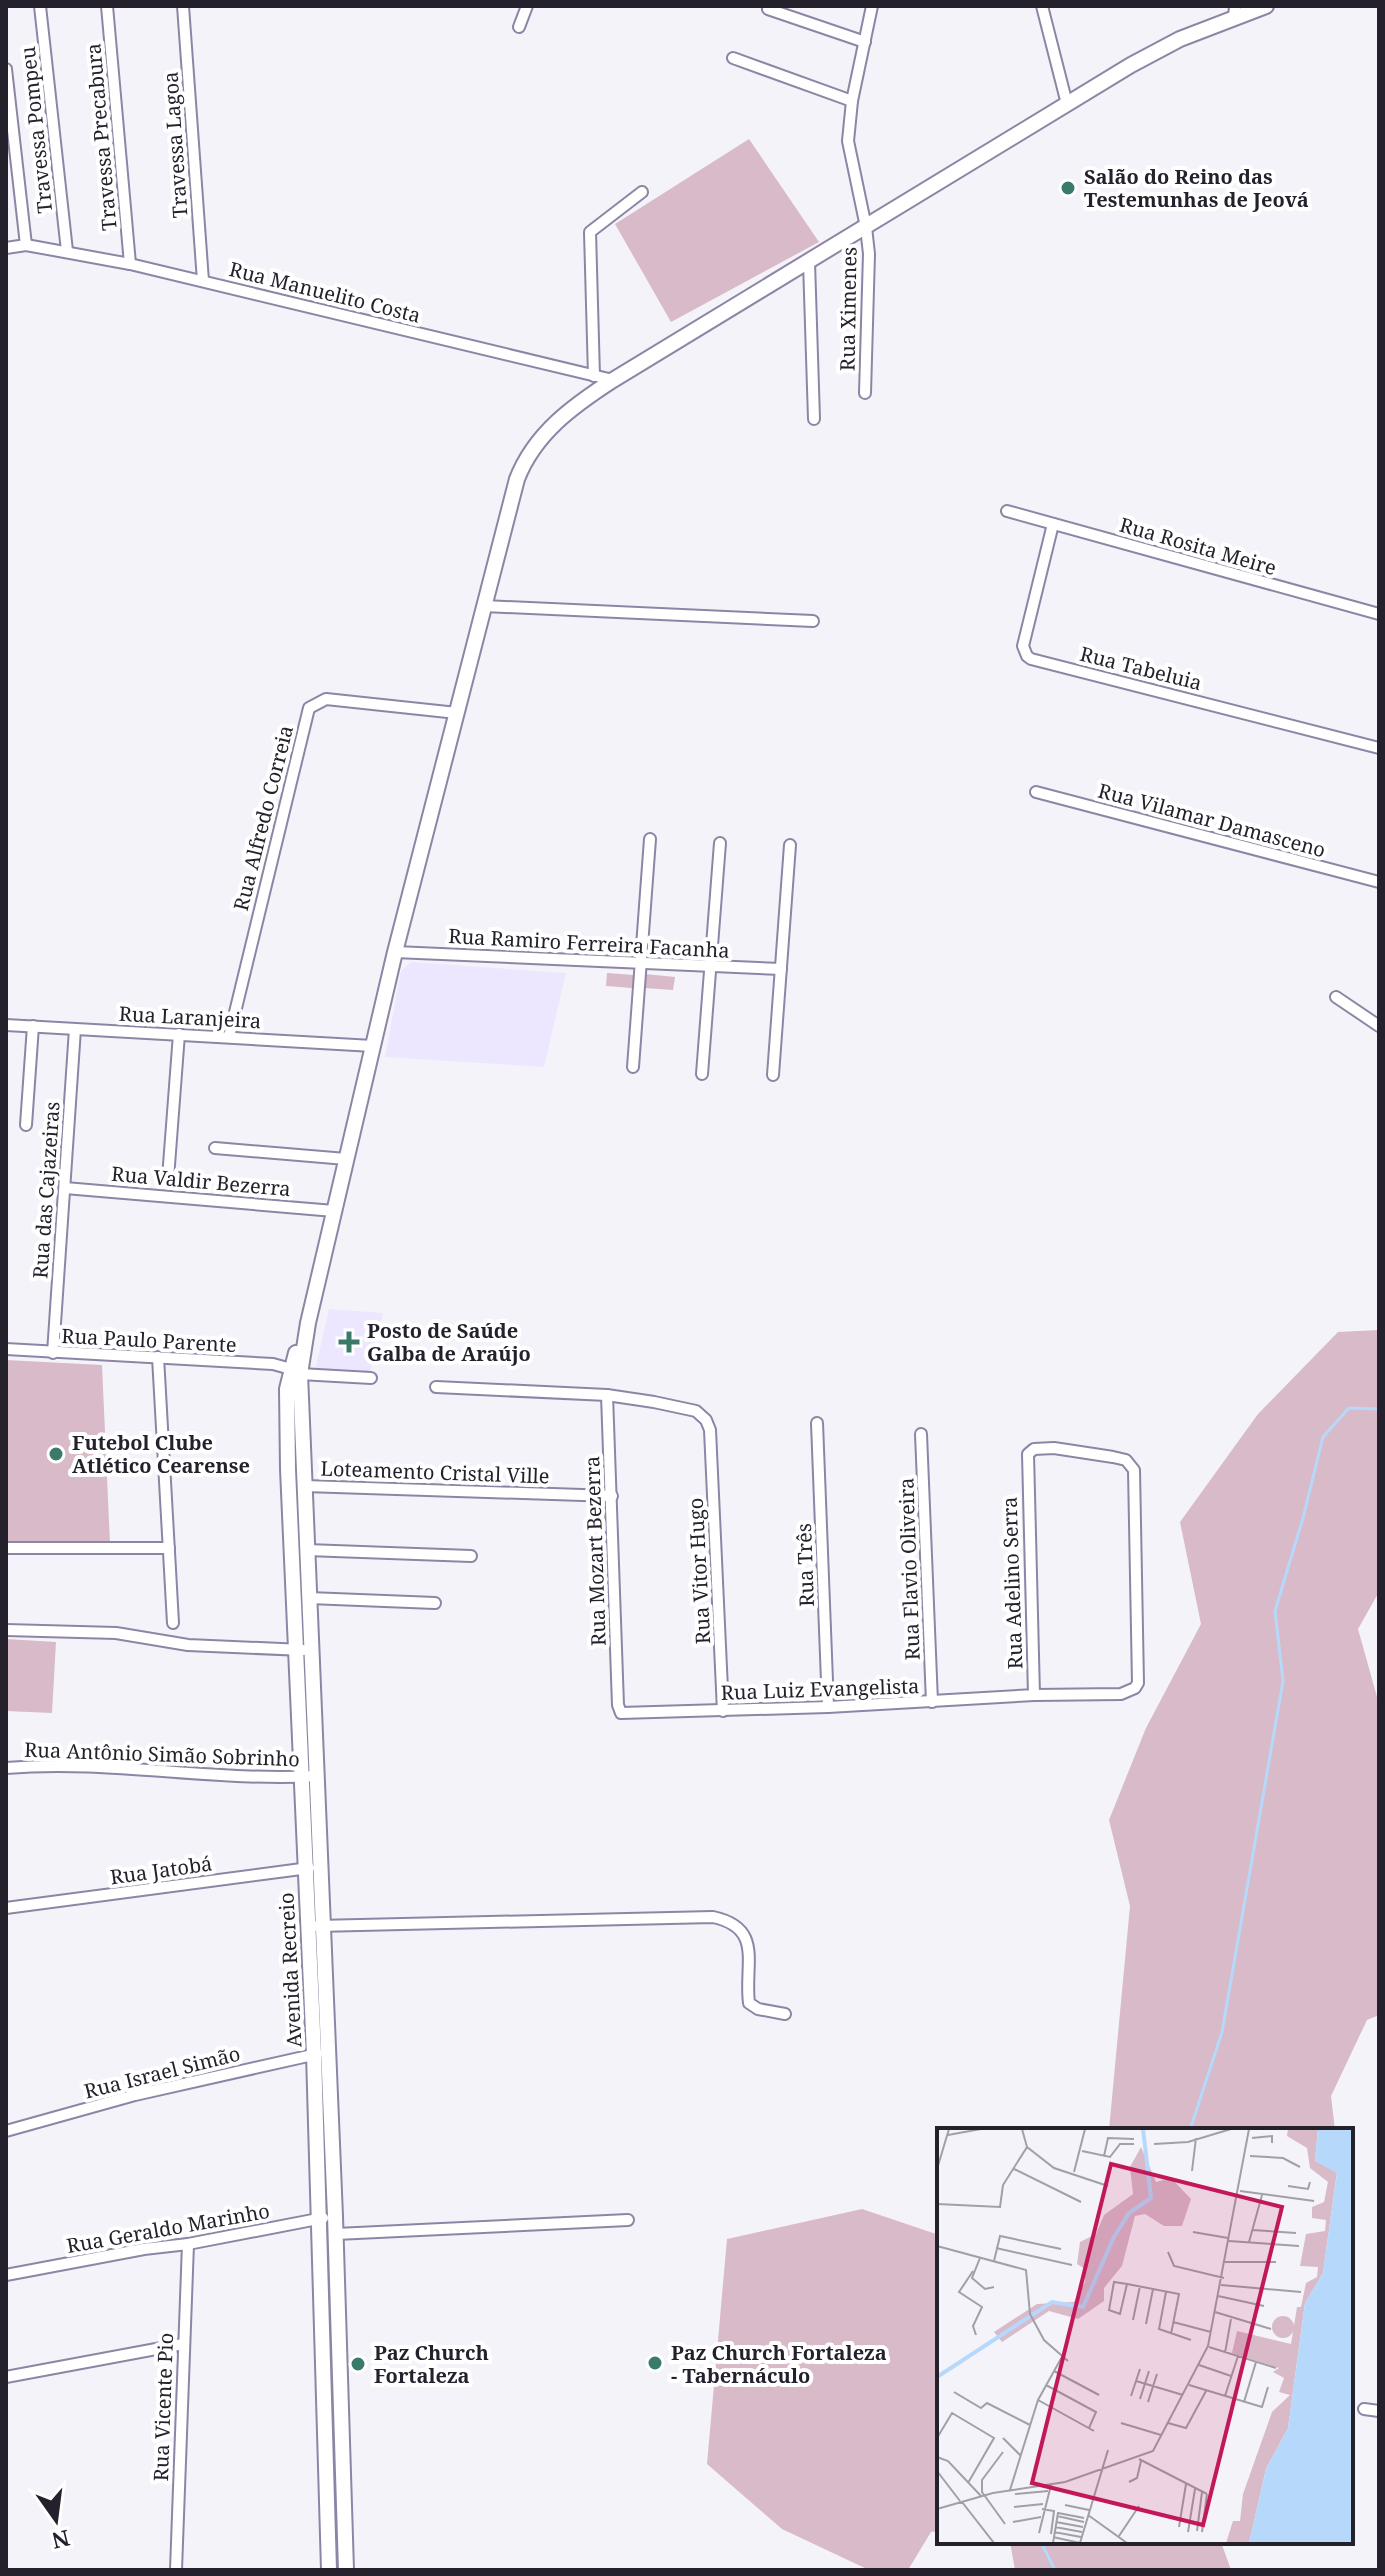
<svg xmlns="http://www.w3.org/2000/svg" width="1385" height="2576" font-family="'Noto Serif',serif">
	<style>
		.built { fill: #ece6ff }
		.green { fill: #d8bac8 }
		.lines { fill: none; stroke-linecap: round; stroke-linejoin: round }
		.stream { stroke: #b6d9fb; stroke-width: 3 }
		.street-casing { stroke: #8e85a5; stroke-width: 14 }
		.secondary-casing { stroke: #8e85a5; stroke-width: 18 }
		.street { stroke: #fff; stroke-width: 10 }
		.secondary { stroke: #fff; stroke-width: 14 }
		.poi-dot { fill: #3a7a6a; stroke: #fff; stroke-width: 3 }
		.labels { text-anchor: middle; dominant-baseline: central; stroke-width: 8; stroke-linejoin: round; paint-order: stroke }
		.street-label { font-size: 20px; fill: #24212d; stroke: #fff }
		.poi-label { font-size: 20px; font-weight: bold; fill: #24212d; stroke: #fff; text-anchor: start }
		.inset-river { fill: none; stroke: #b6d9fb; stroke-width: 4 }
		.inset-road { fill: none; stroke: #a19fa8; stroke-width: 2 }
		.view { fill: #c2185b; fill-opacity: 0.15; stroke: #c2185b; stroke-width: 4 }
		.inset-edge { fill: none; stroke: #24212d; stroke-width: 4 }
	</style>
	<rect width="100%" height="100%" fill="#f5f3fa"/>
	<g class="built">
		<polygon points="411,962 566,973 544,1067 385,1057 401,971"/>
		<polygon points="329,1309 383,1313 370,1373 315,1371"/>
	</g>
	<g class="green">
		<polygon points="749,139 819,242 671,322 615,224"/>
		<polygon points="607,973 634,975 632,988 606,986"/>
		<polygon points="645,974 675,977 673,990 644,988"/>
		<polygon points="1379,1330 1379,1592 1358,1629 1379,1704 1379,2015 1367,2020 1331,2096 1335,2130 1109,2130 1130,1906 1109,1820 1146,1728 1201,1624 1180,1522 1258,1414 1338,1332"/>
		<polygon points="6,1360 102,1365 110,1544 6,1542"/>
		<polygon points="6,1639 56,1642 52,1713 6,1711"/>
		<polygon points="862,2209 939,2235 939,2531 931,2532 908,2570 869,2570 782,2529 707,2464 727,2239"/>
		<polygon points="1010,2542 1221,2542 1231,2570 1015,2570"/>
	</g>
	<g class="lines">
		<g class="stream">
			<polyline points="1190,2130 1222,2032 1283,1681 1275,1611 1303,1518 1323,1437 1349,1408 1379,1409"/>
			<polyline points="1041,2542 1055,2570"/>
		</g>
		<g class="street-casing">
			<g id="street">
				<polyline points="40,6 67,251"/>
				<polyline points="107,6 130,264"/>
				<polyline points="183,6 203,281"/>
				<polyline points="1042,6 1067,104"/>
				<polyline points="768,9 865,42"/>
				<polyline points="1234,18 1235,6"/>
				<polyline points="519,27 527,6"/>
				<polyline points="733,58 852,101"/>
				<polyline points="6,69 26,245"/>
				<polyline points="6,248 26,245 130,264 613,380"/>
				<polyline points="809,262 814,419"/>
				<polyline points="594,376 590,232 642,192"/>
				<polyline points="865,393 869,254 866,227 848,141 852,101 872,6"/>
				<polyline points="1007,511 1379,614"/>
				<polyline points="1053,524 1023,646 1027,656 1031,659 1379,748"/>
				<polyline points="484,606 813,621"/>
				<polyline points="1036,792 1379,882"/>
				<polyline points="395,952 781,969"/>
				<polyline points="1336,997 1379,1026"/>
				<polyline points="6,1025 373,1046"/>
				<polyline points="229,1037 309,708 326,699 457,713"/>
				<polyline points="633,1067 650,839"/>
				<polyline points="702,1074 720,843"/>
				<polyline points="773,1075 790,845"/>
				<polyline points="26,1125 33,1026"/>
				<polyline points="215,1148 346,1159"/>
				<polyline points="168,1178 179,1034"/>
				<polyline points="65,1188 334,1211"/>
				<polyline points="6,1349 273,1364 291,1369"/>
				<polyline points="53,1353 75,1029"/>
				<polyline points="158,1357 173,1623"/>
				<polyline points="300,1374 371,1378"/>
				<polyline points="436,1387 607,1395 654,1402 696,1411 706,1420 710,1430 723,1711"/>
				<polyline points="607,1395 618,1705 621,1713 828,1707 1034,1695 1028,1454 1034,1449 1054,1448 1113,1457 1126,1460 1134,1470 1138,1683 1135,1688 1121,1694 1034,1695"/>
				<polyline points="817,1423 828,1707"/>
				<polyline points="921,1434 932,1702"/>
				<polyline points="305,1486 612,1496"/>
				<polyline points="6,1548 169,1548"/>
				<polyline points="307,1550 471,1556"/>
				<polyline points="309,1598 435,1603"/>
				<polyline points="6,1630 116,1633 188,1645 303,1650"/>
				<path d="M6,1768c104,-9 207,14 311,8"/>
				<polyline points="6,1908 309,1868"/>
				<path d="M317,1926l396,-9c51,11 31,47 36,86l9,6 27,5"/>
				<polyline points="6,2131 135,2095 317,2054"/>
				<polyline points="336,2234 628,2220"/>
				<polyline points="6,2275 144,2249 188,2244 323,2218"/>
				<polyline points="6,2377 183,2344"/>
				<polyline points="1364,2409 1379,2411"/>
				<polyline points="176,2570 188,2244"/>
			</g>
		</g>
		<g class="secondary-casing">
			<g id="secondary">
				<polyline points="296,1353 287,1389 288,1469 314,2054 329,2570"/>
				<path d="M346,2570l-11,-354 -35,-842 8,-51 87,-371 122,-473c18,-46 56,-73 96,-99l518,-315 49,-26 86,-33"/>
			</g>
		</g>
		<use href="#street" class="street"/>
		<use href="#secondary" class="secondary"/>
	</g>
	<g class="poi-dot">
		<circle cx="1068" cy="188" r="8"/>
		<path d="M345 1330h8v8h8v8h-8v8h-8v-8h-8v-8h8z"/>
		<circle cx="56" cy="1454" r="8"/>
		<circle cx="655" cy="2363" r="8"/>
		<circle cx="358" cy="2364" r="8"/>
	</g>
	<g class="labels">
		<g class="street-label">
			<text transform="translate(36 130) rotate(-96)">Travessa Pompeu</text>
			<text transform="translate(101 137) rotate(-95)">Travessa Precabura</text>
			<text transform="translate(175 145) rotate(-94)">Travessa Lagoa</text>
			<text transform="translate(325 292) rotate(14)">Rua Manuelito Costa</text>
			<text transform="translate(848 309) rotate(-89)">Rua Ximenes</text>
			<text transform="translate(1198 546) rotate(16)">Rua Rosita Meire</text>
			<text transform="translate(1141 668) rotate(14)">Rua Tabeluia</text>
			<text transform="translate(263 818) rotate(-76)">Rua Alfredo Correia</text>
			<text transform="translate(1212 820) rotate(15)">Rua Vilamar Damasceno</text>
			<text transform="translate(589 943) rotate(3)">Rua Ramiro Ferreira Facanha</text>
			<text transform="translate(190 1017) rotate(3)">Rua Laranjeira</text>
			<text transform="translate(201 1181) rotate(5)">Rua Valdir Bezerra</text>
			<text transform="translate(46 1190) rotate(-86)">Rua das Cajazeiras</text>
			<text transform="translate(149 1340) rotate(3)">Rua Paulo Parente</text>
			<text transform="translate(435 1472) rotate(2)">Loteamento Cristal Ville</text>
			<text transform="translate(595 1551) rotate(-92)">Rua Mozart Bezerra</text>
			<text transform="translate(805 1565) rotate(-92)">Rua Três</text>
			<text transform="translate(909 1569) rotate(-92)">Rua Flavio Oliveira</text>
			<text transform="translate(699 1571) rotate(-93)">Rua Vitor Hugo</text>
			<text transform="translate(1012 1583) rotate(-92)">Rua Adelino Serra</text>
			<text transform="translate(820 1689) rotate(-2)">Rua Luiz Evangelista</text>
			<text transform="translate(162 1754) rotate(2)">Rua Antônio Simão Sobrinho</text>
			<text transform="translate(161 1870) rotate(-8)">Rua Jatobá</text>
			<text transform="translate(290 1970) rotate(-93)">Avenida Recreio</text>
			<text transform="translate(162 2072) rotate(-14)">Rua Israel Simão</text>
			<text transform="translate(168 2228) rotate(-10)">Rua Geraldo Marinho</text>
			<text transform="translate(163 2407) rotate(-88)">Rua Vicente Pio</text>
		</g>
		<g class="poi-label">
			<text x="1084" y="176">Salão do Reino das<tspan x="1084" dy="23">Testemunhas de Jeová</tspan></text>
			<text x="367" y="1330">Posto de Saúde<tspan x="367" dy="23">Galba de Araújo</tspan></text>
			<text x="72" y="1442">Futebol Clube<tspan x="72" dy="23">Atlético Cearense</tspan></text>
			<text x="374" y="2352">Paz Church<tspan x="374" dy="23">Fortaleza</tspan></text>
			<text x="671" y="2352">Paz Church Fortaleza<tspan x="671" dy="23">- Tabernáculo</tspan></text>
		</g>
	</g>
	<g transform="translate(937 2128)">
		<rect width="416" height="416" fill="#f5f3fa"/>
		<path d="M351,1h30l-3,32 22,11 -14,101 -18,30 -17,125 -22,41 -17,74h-23l7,-22h7l3,-27 29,-82 18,-17 -11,-3 5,-14 -11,-6 6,-4 -47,-15 5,-22 54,13 6,-37h4l5,-24 11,-6 1,-10 -18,-1 6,-32 19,-3 1,-11 -14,-2v-11l12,-5 4,-20 -18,-14 -3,-20 -20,-12zM204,19l15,35 15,-4 20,21 -9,27h-18l-19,-12 -10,2 -13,50 -18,22v13l-26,18 -29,-8 -47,31 -8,-10 43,-28 37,-2 11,-20v-13l-8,-5 3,-22 16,-8 8,-19 29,-21 -3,-27zM335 199a11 11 0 1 1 22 0a11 11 0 1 1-22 0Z" fill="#d8bac8"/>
		<path d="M381,1h35v414h-104l17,-74 22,-41 17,-125 18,-30 14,-100 -22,-12z" fill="#b6d9fb"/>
		<path class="inset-river" d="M0,249l115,-75 31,5 31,-70 15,-24 22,-15 -8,-69"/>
		<path class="inset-road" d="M11,7l33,-6M315,10l20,-2v7M217,16l34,-2 43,-13M90,19l27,21 54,18M145,23l28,6 10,-13h14M167,28l4,-18 26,1M313,28l33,2 17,9M0,41l12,-40M77,41l67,33M255,43l4,-33M137,44l11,-43M351,58l20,3 2,-7M303,63l74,10M0,76l63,3 3,-22 24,-38 -5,-18M315,102l44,3M256,104l35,6M292,113l70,5M312,114l13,-47M0,118l89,24 4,44 14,26 24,21M59,120l76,17M231,124l6,14 50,12M43,130l-8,20 13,11 9,-2M57,133l6,-25 61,13M288,134h51M36,143l-14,21 23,15 -9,19 3,9M190,156l-13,-2 -5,28 11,4 7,-30 52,10 -8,40M284,157l80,7M229,164l-7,37 32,11M281,168l46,10M278,184l56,17M196,192l7,-34M236,194l38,10M209,196l7,-35M272,219l67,21M288,225l6,-34M262,237l32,11M117,243l45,24M199,253l47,14M109,257l50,27 -7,16M252,257l73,22 6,-20M17,264l27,16 6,-5 43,22M194,268l9,-27M288,268l13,-40M203,271l9,-28M101,272l56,31M211,274l9,-28M307,274l12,-40M184,295l40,12M231,295l18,5 20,-37M0,310l15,-25 42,25 -26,45M66,310l18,18M66,324l-21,28v12l23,32M0,329l11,4 33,35M202,331l68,35M0,343l23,30M192,354l8,-4 4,-17M73,362l28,-90 25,-45M78,366l33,-3M25,374l32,41M128,377l24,5M77,379l29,-3M0,381l56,-16 72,-11 88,-31 55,-105 41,-217M105,381l12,2 -3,23M151,387l39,28M120,388l27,6M76,394l28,-5M119,394l27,5M118,399l27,5M242,399l7,-43M260,403l5,-39M117,404l27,5M251,404l7,-43M265,404l5,-38M102,405l12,-48M182,408l20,-30M116,409l27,6M116,415l5,-30 26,5M143,415l28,-93"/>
		<path class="view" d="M174,36l171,43 -79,318 -171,-42z"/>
		<rect width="416" height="416" class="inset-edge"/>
	</g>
	<rect width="1385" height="2576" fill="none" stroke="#24212d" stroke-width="16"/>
	<g transform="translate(56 2520) rotate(166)" stroke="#ffffff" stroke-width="6" paint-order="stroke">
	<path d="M0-6L14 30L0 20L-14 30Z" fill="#24212d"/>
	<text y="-12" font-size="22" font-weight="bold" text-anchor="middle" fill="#24212d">N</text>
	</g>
</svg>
